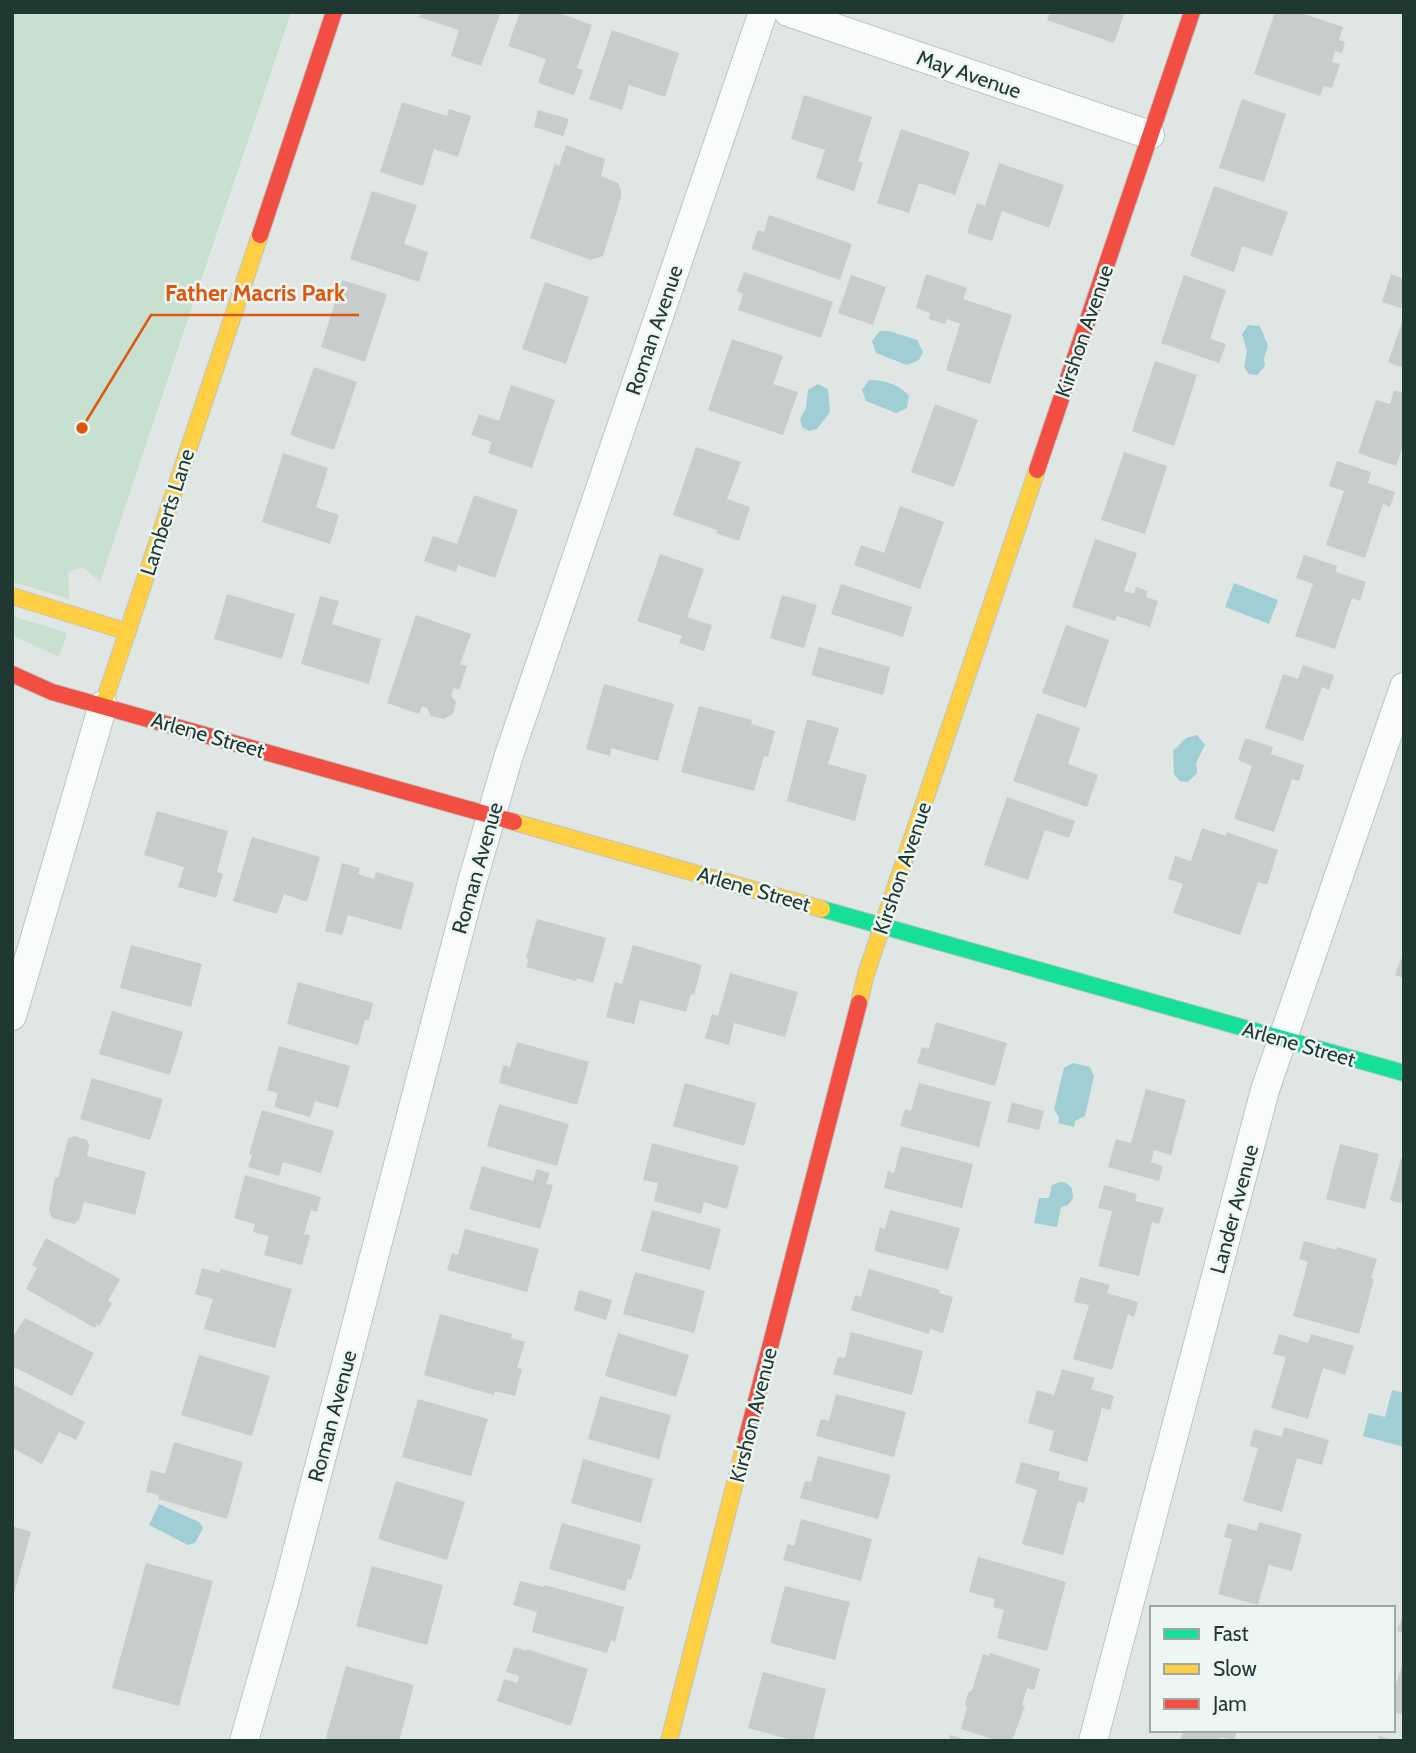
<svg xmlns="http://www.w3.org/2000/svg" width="1416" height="1753" font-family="Cabin,sans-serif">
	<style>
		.green { fill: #c8e0d0 }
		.water { fill: #a0ced5 }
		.building { fill: #c8cdcb }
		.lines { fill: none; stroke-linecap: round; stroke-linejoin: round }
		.street-casing { stroke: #bdc3c0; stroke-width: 30 }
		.fast-casing { stroke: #bdc4c1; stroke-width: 18 }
		.slow-casing { stroke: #bdc4c1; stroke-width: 18 }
		.jam-casing { stroke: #bdc4c1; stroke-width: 18 }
		.street { stroke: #fafbfb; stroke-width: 28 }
		.fast { stroke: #16e098; stroke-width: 16 }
		.slow { stroke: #ffcf43; stroke-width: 16 }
		.jam { stroke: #f24e42; stroke-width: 16 }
		.labels { text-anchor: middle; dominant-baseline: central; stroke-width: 5; stroke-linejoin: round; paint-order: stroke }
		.street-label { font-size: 21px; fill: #1f3831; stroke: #edf6f2 }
		.leader { fill: none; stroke: #de570e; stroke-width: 2.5 }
		.callout-dot { fill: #de570e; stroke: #edf6f2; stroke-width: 2.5 }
		.callout-label { font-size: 23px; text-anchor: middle; font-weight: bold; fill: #de570e; stroke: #edf6f2; stroke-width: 5; stroke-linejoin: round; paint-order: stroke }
	</style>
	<rect width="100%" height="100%" fill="#e0e6e3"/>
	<g class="green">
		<polygon points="12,12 291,12 100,582 83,567 68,572 69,599 12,582"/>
		<polygon points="12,616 67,633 59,657 12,635"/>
	</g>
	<g class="water">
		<polygon points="1248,325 1260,326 1268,346 1264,358 1265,366 1257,375 1249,374 1244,367 1247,351 1242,334"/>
		<polygon points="880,331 889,331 917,340 923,352 919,360 907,365 876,353 872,341"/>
		<path d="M869,380c13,-1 32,5 40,16l-2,12 -11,5 -30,-12 -4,-11z"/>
		<polygon points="818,384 828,389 830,412 817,429 809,431 802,427 800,419 806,408 808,390"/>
		<polygon points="1234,583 1278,600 1269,624 1225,607"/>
		<polygon points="1197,735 1205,745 1196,763 1197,773 1188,782 1180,781 1174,774 1173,751 1186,738"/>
		<polygon points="1073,1063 1090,1067 1094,1076 1085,1116 1075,1121 1074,1127 1058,1123 1059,1117 1054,1109 1064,1068"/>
		<polygon points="1060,1182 1065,1182 1072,1188 1073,1198 1068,1205 1061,1207 1057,1227 1034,1223 1039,1198 1049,1198 1052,1185"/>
		<polygon points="1392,1390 1404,1393 1404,1447 1363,1436 1369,1413 1385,1417"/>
		<polygon points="159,1504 199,1522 203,1528 195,1543 188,1545 149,1525"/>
	</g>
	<g class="building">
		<polygon points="421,12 501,12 481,66 451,56 459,30 419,17"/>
		<polygon points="520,12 557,12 592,25 577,68 583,70 574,95 538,83 546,59 508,46"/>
		<polygon points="1050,12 1125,12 1114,43 1047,20"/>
		<polygon points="1275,12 1298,12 1343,27 1339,40 1345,42 1342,53 1335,51 1332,62 1340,64 1332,88 1324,86 1320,96 1254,74"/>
		<polygon points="612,30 679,53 665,97 629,85 622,110 589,99"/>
		<polygon points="804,95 872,117 858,161 863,163 854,191 816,178 825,150 791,139"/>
		<polygon points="1242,99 1286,114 1264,182 1219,168"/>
		<polygon points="402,102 447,116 449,109 471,116 458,157 434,149 423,186 380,172"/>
		<polygon points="538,110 569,119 563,136 534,127"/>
		<polygon points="901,129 970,152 955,195 919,183 909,213 877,203"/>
		<polygon points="566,145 605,159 601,176 618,183 621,191 621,197 603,256 591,260 530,238 555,164 559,166"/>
		<polygon points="999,163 1064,185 1049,228 1002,211 992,241 967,233 977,203 985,206"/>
		<polygon points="1214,186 1288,212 1272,256 1242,246 1234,272 1190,256"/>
		<polygon points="372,191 417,205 404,244 428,252 419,282 350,259"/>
		<polygon points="769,215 852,244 840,280 751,249 758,230 764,232"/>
		<polygon points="744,272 833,302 821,338 738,310 743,294 737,291"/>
		<polygon points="926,274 967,288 963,299 1012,315 990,384 946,370 960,324 947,319 945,324 929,319 930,313 916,308"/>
		<polygon points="1391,274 1404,279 1404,309 1382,302"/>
		<polygon points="851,275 886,287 873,325 838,313"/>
		<polygon points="1184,275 1226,290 1210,339 1226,344 1219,363 1161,343"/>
		<polygon points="342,280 387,294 365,362 321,347"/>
		<polygon points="545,282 589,297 566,364 522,349"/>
		<polygon points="1404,317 1404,368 1388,362"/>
		<polygon points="732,339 783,356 773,384 798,392 783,435 708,410"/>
		<polygon points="1155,361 1197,375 1174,446 1132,431"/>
		<polygon points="314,367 357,382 334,450 290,435"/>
		<polygon points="511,385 555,400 532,468 488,453 492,442 471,435 479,414 499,421"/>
		<polygon points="1394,390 1404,393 1404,444 1396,466 1358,453 1376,400 1390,404"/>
		<polygon points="935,404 978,420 954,487 911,472"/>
		<polygon points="696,447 741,462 727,499 750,507 739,541 716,533 717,530 673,515"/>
		<polygon points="1124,452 1167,466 1145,534 1101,520"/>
		<polygon points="283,453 328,468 316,507 339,515 330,544 262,522"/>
		<polygon points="1337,461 1371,472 1368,483 1395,492 1390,507 1383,504 1365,558 1326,545 1344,491 1329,486"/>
		<polygon points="474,495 518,510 495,578 458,565 456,572 424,561 433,536 457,544"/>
		<polygon points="900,506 944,522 920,589 854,565 861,545 884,553"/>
		<polygon points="1095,539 1137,553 1124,591 1134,594 1136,587 1148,591 1146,597 1158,601 1150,627 1117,616 1115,621 1072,607"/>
		<polygon points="660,554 704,569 687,617 712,625 704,651 679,643 682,636 637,621"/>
		<polygon points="1304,555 1337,566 1336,572 1366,582 1360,601 1352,598 1335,649 1295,636 1313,584 1296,578"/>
		<polygon points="841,584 912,607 903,637 831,614"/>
		<polygon points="227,594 295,614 282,659 214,639"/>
		<polygon points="782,595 817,605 804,648 770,638"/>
		<polygon points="320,596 339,601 332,624 381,639 369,684 301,664"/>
		<polygon points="416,615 471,634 460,664 467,666 459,690 454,688 451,696 456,702 453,714 443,719 431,716 427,708 422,706 419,714 387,703"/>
		<polygon points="1066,625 1109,640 1086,708 1042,693"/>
		<polygon points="819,647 890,667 883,695 811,675"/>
		<polygon points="1303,665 1334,675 1329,690 1322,687 1303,741 1265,728 1283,674 1298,679"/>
		<polygon points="604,684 674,704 658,761 611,748 610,756 586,749"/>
		<polygon points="699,706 752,720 751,724 775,731 768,757 764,756 754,791 681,772"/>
		<polygon points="1037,713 1080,728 1068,764 1098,775 1087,807 1013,781"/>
		<polygon points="807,719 839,728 828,764 867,775 855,821 787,801"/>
		<polygon points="1245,738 1273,747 1271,754 1304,765 1299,781 1292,779 1274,832 1234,819 1252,766 1238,760"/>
		<polygon points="1007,797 1075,821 1069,838 1045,830 1028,880 984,865"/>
		<polygon points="157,811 228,831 217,872 223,874 216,898 178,887 184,867 144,855"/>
		<polygon points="1202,828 1226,836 1227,832 1278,850 1267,885 1258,882 1240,935 1173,913 1183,884 1168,879 1175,856 1191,861"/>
		<polygon points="252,837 320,857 307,902 284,894 277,914 233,901"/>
		<polygon points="342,863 360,868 358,874 374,879 376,872 414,883 401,930 348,915 342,935 325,931"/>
		<polygon points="537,919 606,938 593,983 577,978 576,981 526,967 529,959 526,958"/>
		<polygon points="131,945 202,964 191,1007 120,988"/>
		<polygon points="633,945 702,965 694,995 691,994 686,1012 640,1000 634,1024 606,1017 615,982 622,984"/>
		<polygon points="1404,951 1404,978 1395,975"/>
		<polygon points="730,973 798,992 785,1037 734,1023 729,1045 705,1038 712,1014 718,1016"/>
		<polygon points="298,982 373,1003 369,1020 365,1020 358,1045 287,1024"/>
		<polygon points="112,1011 183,1032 170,1075 99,1054"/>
		<polygon points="936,1022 1007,1043 995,1086 917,1063 922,1047 929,1049"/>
		<polygon points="517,1042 589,1062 577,1105 499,1083 503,1065 510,1067"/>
		<polygon points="279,1046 350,1066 338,1108 315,1101 310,1117 274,1107 278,1093 267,1090"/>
		<polygon points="92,1078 163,1099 150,1140 80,1119"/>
		<polygon points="685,1083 756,1103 744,1146 673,1126"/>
		<polygon points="919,1083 991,1102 979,1147 900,1126 905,1109 911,1111"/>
		<polygon points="1146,1089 1186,1100 1171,1155 1154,1150 1151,1162 1163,1166 1159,1181 1108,1167 1116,1139 1131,1143"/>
		<polygon points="1012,1102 1044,1111 1039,1130 1007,1122"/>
		<polygon points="499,1104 569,1124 557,1166 487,1146"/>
		<polygon points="262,1110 334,1131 321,1173 283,1162 279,1176 248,1167 252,1155 249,1154"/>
		<polygon points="74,1136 87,1140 89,1146 87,1156 146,1172 135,1215 84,1202 79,1220 74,1224 52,1218 49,1210 55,1177 58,1178 68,1139"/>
		<polygon points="652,1143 739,1166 727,1209 704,1202 701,1214 654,1201 658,1183 643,1180"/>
		<polygon points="1340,1144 1379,1154 1365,1209 1326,1199"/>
		<polygon points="901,1146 973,1164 962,1208 884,1188 888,1171 894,1173"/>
		<polygon points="1401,1158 1404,1159 1404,1204 1390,1200"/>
		<polygon points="482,1166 533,1181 537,1169 550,1173 546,1184 553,1185 540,1229 469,1209"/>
		<polygon points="245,1175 321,1197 317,1212 311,1210 304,1234 310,1235 302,1265 264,1255 269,1236 253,1232 255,1224 234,1218"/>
		<polygon points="1104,1185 1137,1194 1135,1201 1164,1208 1159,1224 1152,1222 1139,1276 1098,1266 1112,1211 1098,1208"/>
		<polygon points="652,1210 721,1229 710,1270 641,1251"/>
		<polygon points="890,1210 960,1228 948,1270 874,1251 880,1227 885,1229"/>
		<polygon points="465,1229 539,1249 527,1292 447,1270 452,1253 458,1255"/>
		<polygon points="46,1238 120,1279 108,1301 112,1303 99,1326 97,1324 95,1328 26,1289 37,1268 32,1265"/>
		<polygon points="1304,1241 1336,1250 1337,1247 1377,1259 1371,1278 1374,1279 1359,1334 1293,1316 1308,1262 1299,1259"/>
		<polygon points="202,1268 220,1273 221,1269 292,1289 275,1348 204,1329 213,1299 195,1294"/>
		<polygon points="869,1269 940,1290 939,1293 953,1297 943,1333 930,1329 929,1334 851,1310 855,1295 861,1297"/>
		<polygon points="635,1272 705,1291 694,1333 623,1314"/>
		<polygon points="1080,1277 1110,1285 1107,1293 1138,1302 1134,1317 1128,1314 1112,1370 1073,1359 1089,1305 1074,1302"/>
		<polygon points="579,1290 612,1300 606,1320 574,1310"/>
		<polygon points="440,1314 512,1334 511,1338 525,1342 517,1368 522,1369 515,1396 495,1391 494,1395 424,1375"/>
		<polygon points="25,1318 94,1353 72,1396 12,1366 12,1338"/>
		<polygon points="851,1332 923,1351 912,1395 833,1374 838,1357 845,1358"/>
		<polygon points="618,1333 689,1355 676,1397 605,1376"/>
		<polygon points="1279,1334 1308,1343 1311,1334 1354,1346 1345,1375 1323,1368 1308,1419 1271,1408 1286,1357 1273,1354"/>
		<polygon points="199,1355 270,1376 252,1436 181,1415"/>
		<polygon points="1062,1369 1095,1378 1091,1389 1114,1396 1110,1410 1102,1408 1087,1462 1049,1451 1054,1431 1028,1423 1037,1390 1054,1395"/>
		<polygon points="12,1384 85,1422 76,1440 59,1432 42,1464 12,1448"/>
		<polygon points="836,1394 906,1412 894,1457 816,1436 821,1419 829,1421"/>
		<polygon points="600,1396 671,1415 659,1459 588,1439"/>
		<polygon points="418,1399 488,1419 471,1476 402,1457"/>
		<polygon points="1284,1427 1329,1440 1322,1465 1297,1458 1282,1512 1243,1501 1258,1448 1250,1446 1254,1429 1282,1437"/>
		<polygon points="174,1442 243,1462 227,1519 158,1499 159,1495 146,1492 151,1470 165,1474"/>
		<polygon points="818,1456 891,1475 878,1519 800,1498 805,1481 811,1482"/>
		<polygon points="583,1459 653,1479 641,1523 571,1503"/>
		<polygon points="1021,1462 1060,1472 1058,1480 1088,1488 1084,1503 1078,1501 1063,1555 1022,1544 1037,1490 1015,1483"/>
		<polygon points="396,1481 465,1502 447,1560 378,1539"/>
		<polygon points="801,1519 872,1539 861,1581 783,1560 788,1544 794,1546"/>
		<polygon points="1259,1522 1302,1534 1292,1571 1269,1565 1258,1605 1218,1594 1232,1539 1224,1537 1228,1523 1257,1531"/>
		<polygon points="562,1523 641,1545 631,1580 628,1579 625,1591 549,1569"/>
		<polygon points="12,1526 31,1532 13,1597 12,1597"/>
		<polygon points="978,1557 1066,1582 1047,1651 997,1638 1004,1610 993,1607 995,1599 969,1592"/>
		<polygon points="146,1563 213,1581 179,1706 112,1688"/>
		<polygon points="372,1566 443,1585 427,1645 356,1626"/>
		<polygon points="520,1581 544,1587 545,1585 624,1607 615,1642 611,1640 607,1653 532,1632 537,1612 513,1605"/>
		<polygon points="785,1586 850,1602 835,1660 770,1643"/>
		<polygon points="1404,1612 1404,1633 1397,1631"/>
		<polygon points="514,1647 527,1651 527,1649 588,1669 571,1726 497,1701 504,1679 517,1683 519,1678 519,1676 506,1672"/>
		<polygon points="990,1653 1040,1669 1034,1690 1027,1688 1022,1705 1025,1706 1012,1741 999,1741 961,1729 967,1708 965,1704 968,1693 972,1690 983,1654 989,1656"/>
		<polygon points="1402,1665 1404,1665 1404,1715 1393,1712 1393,1694"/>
		<polygon points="346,1666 414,1685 399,1741 325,1741"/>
		<polygon points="763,1672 826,1689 813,1741 795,1741 748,1728"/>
		<polygon points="1183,1730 1237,1730 1234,1741 1221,1737 1220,1741 1180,1741"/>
		<polygon points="950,1735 967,1740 967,1741 949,1741"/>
		<polygon points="1379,1736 1395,1740 1395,1741 1378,1741"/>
	</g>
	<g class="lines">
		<g class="street-casing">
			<g id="street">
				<polyline points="788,12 1150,135"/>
				<polyline points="12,1016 103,705"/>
				<polyline points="244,1741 285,1597 471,886 508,758 763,12"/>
				<polyline points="1093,1741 1265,1090 1404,687"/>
			</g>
		</g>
		<g class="fast-casing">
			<polyline id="fast" points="822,909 1404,1073"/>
		</g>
		<g class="slow-casing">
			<g id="slow">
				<polyline points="12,596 128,632"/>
				<polyline points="103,705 260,235"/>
				<polyline points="514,822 822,909"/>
				<polyline points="859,1003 866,974 1037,470"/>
				<polyline points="669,1741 746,1440"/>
			</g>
		</g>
		<g class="jam-casing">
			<g id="jam">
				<polyline points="260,235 334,12"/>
				<polyline points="1037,470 1192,12"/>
				<polyline points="12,674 52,692 514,822"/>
				<polyline points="746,1440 859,1003"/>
			</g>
		</g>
		<use href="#street" class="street"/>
		<use href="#fast" class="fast"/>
		<use href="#slow" class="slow"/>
		<use href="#jam" class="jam"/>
	</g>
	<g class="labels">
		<g class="street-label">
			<text transform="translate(969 74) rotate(19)">May Avenue</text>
			<text transform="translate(654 330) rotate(-71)">Roman Avenue</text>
			<text transform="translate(1084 331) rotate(-71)">Kirshon Avenue</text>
			<text transform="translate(167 512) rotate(-72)">Lamberts Lane</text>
			<text transform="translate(208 735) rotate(16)">Arlene Street</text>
			<text transform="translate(477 868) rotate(-74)">Roman Avenue</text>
			<text transform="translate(902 868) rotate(-71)">Kirshon Avenue</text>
			<text transform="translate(754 889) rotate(16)">Arlene Street</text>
			<text transform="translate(1299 1044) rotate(16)">Arlene Street</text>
			<text transform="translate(1234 1209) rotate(-75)">Lander Avenue</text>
			<text transform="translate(753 1415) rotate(-76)">Kirshon Avenue</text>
			<text transform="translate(332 1416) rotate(-75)">Roman Avenue</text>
		</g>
	</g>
	<path class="leader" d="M82 428L151 315H359"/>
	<circle class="callout-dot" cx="82" cy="428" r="7"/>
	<g class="callout-label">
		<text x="255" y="301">Father Macris Park</text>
	</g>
	<rect width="1416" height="1753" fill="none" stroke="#1f3831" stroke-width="28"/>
	<rect x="1150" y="1606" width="245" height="126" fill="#edf6f2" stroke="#9baaa5" stroke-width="2"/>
	<rect x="1164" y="1629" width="35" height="10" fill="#16e098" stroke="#9baaa5" stroke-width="2"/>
	<text x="1213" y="1641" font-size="21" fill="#1f3831">Fast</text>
	<rect x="1164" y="1664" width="35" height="10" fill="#ffcf43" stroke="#9baaa5" stroke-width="2"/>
	<text x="1213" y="1676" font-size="21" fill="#1f3831">Slow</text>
	<rect x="1164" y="1699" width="35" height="10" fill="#f24e42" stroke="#9baaa5" stroke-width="2"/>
	<text x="1213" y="1711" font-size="21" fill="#1f3831">Jam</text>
</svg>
